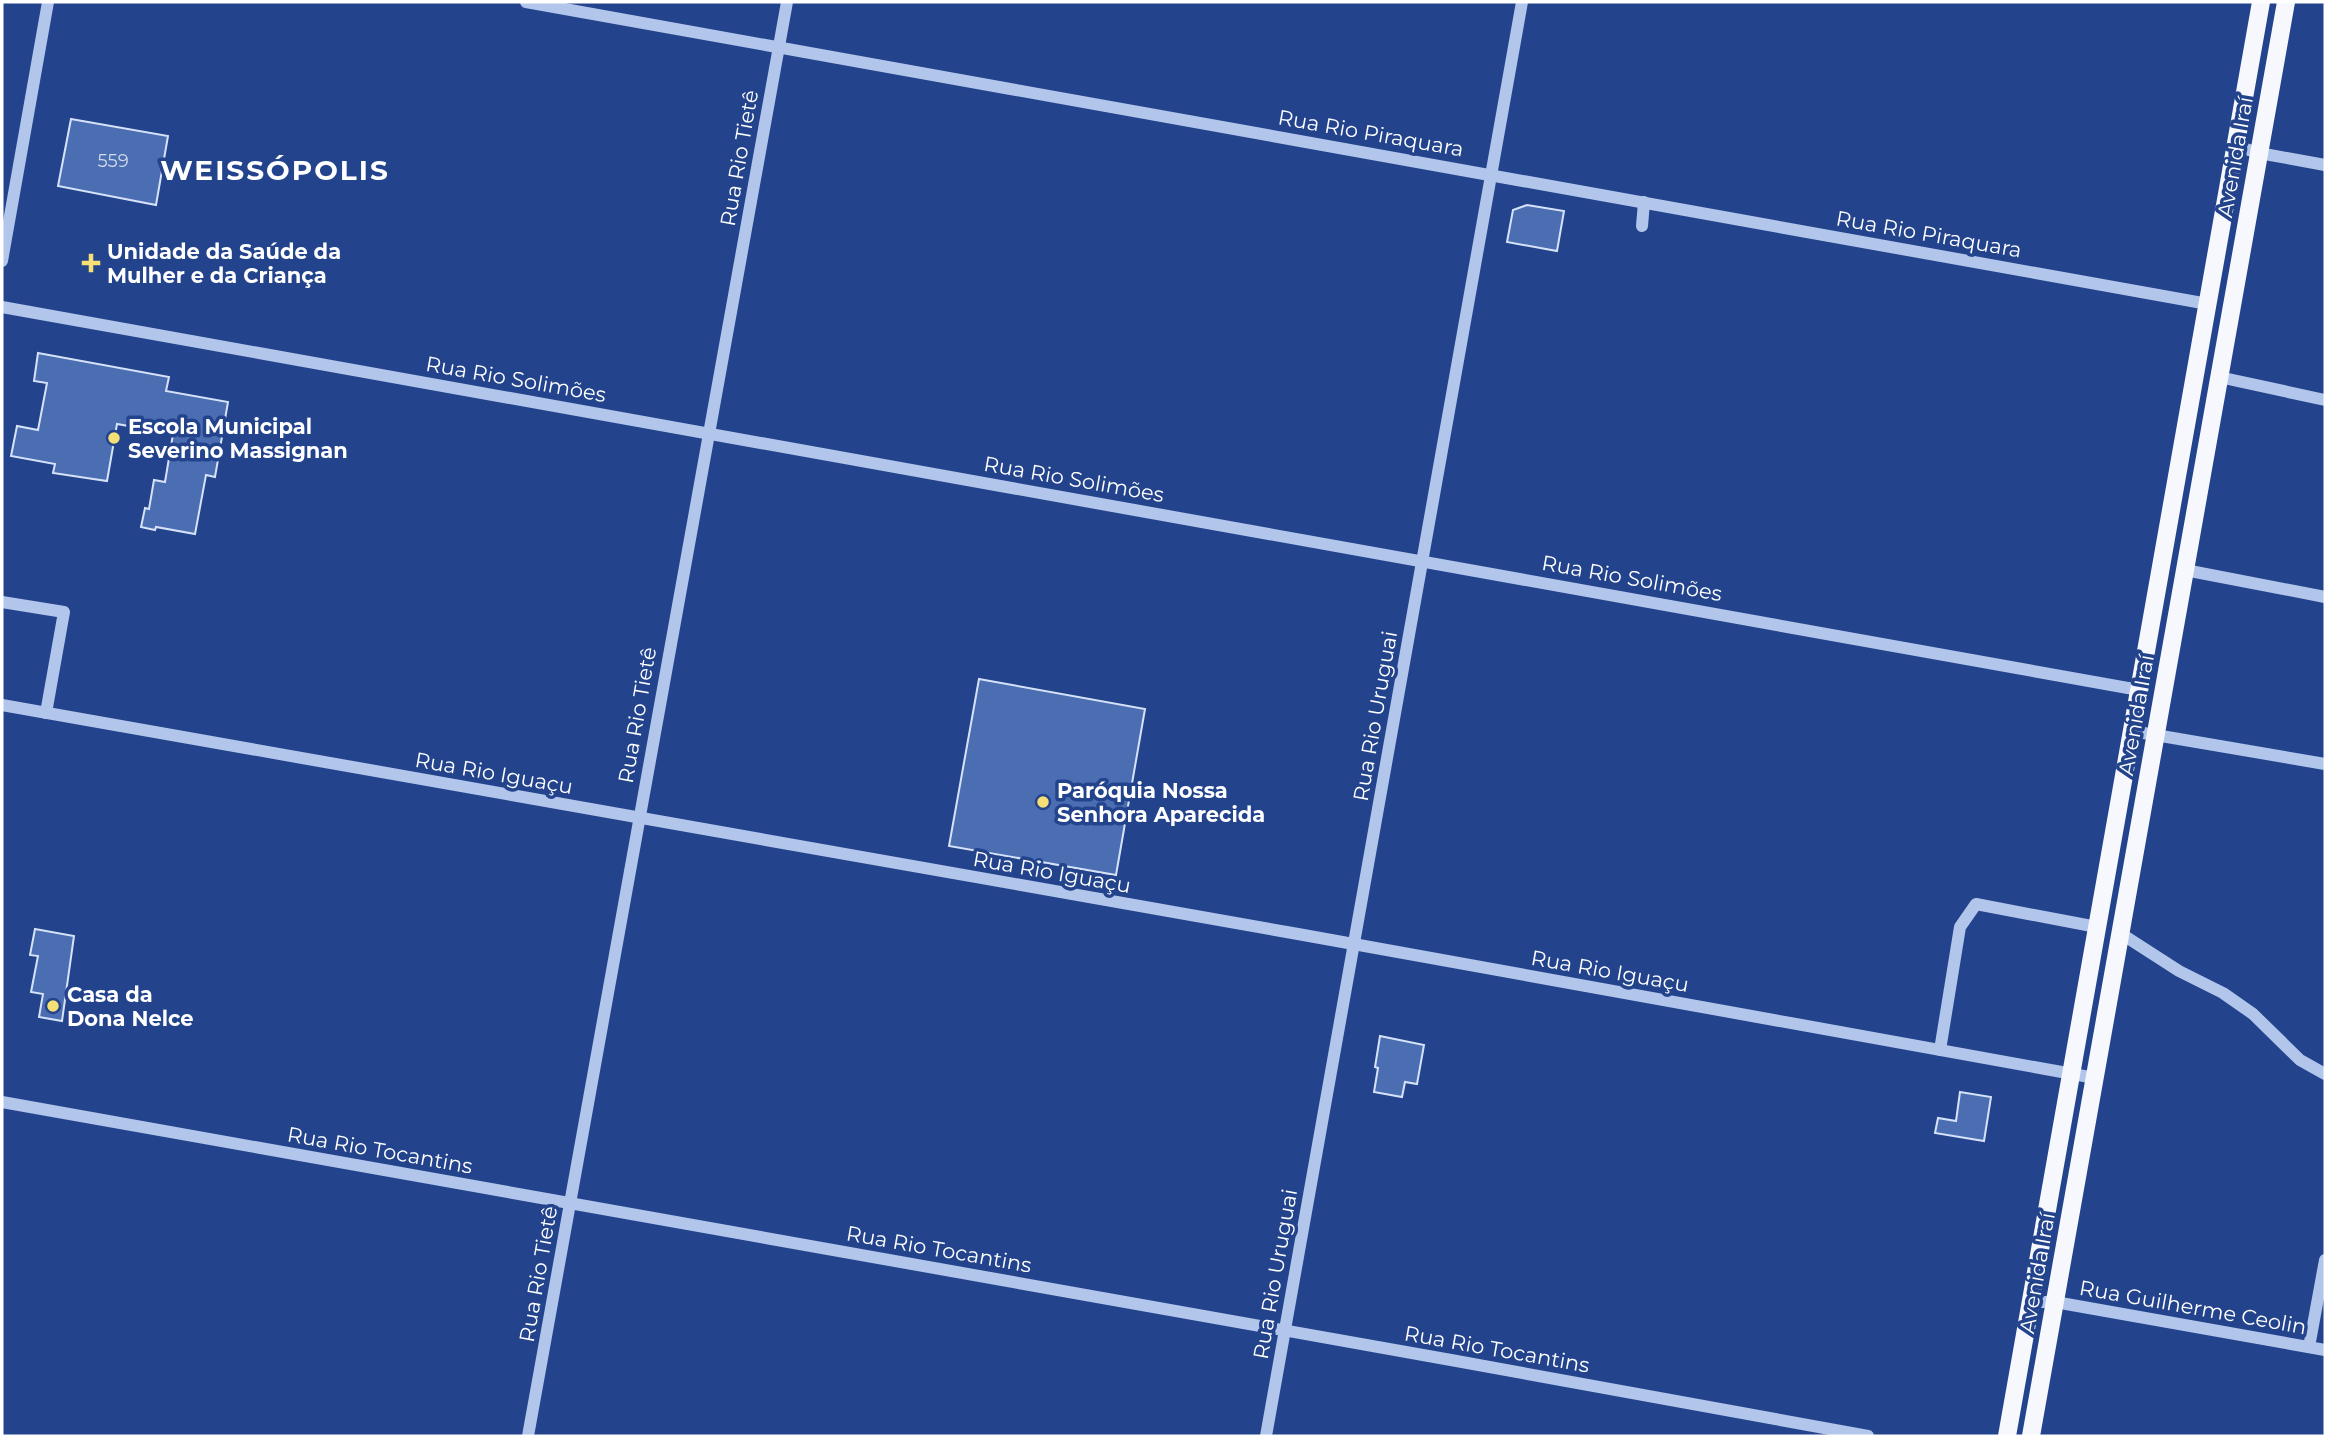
<svg xmlns="http://www.w3.org/2000/svg" width="2327" height="1438" font-family="Montserrat,sans-serif">
	<style>
		.building { fill: #4b6eb3; stroke: #d6e2f8; stroke-width: 2 }
		.lines { fill: none; stroke-linecap: round; stroke-linejoin: round }
		.minor { stroke: #b2c5eb; stroke-width: 12 }
		.major { stroke: #f6f8fe; stroke-width: 18 }
		.poi-dot { fill: #f6e075; stroke: #23448c; stroke-width: 2.5 }
		.labels { text-anchor: middle; dominant-baseline: central; stroke-width: 7; stroke-linejoin: round; paint-order: stroke }
		.number-label { font-size: 18px; fill: #d2dbec }
		.street-label { font-size: 21px; fill: #fff; stroke: #23448c }
		.poi-label { font-size: 21px; font-weight: bold; fill: #fff; stroke: #23448c; text-anchor: start }
		.district-label { font-size: 28px; font-weight: bold; letter-spacing: 2px; fill: #fff; stroke: #23448c }
	</style>
	<rect width="100%" height="100%" fill="#23448c"/>
	<g class="building">
		<polygon points="71,119 168,136 156,205 58,186"/>
		<polygon points="1527,205 1564,211 1557,251 1507,242 1513,210"/>
		<polygon points="38,353 169,377 166,391 228,402 215,477 206,475 195,534 156,527 155,530 141,527 145,508 149,509 154,480 165,482 173,434 117,424 107,481 53,473 55,464 11,456 17,426 38,430 47,383 34,381"/>
		<polygon points="979,679 1145,709 1116,875 949,846"/>
		<polygon points="35,929 74,936 62,1021 39,1017 43,994 31,992 38,956 30,955"/>
		<polygon points="1380,1036 1424,1045 1417,1084 1405,1082 1402,1097 1374,1092 1378,1068 1375,1067"/>
		<polygon points="1960,1092 1991,1097 1984,1141 1935,1133 1938,1118 1956,1121"/>
	</g>
	<g class="lines">
		<g class="minor">
			<polyline points="526,2 2208,304"/>
			<polyline points="2236,146 2259,153 2325,165"/>
			<polyline points="1642,226 1644,202"/>
			<polyline points="2,261 48,2"/>
			<polyline points="2,307 2139,690"/>
			<polyline points="2219,377 2325,400"/>
			<polyline points="2185,570 2325,597"/>
			<polyline points="2,602 64,612 46,713"/>
			<polyline points="2,705 1298,934 2095,1078"/>
			<polyline points="2132,731 2325,764"/>
			<polyline points="2120,933 2179,971 2223,993 2253,1014 2300,1060 2325,1074"/>
			<polyline points="1940,1050 1960,927 1976,904 2097,927"/>
			<polyline points="2,1102 1451,1360 1868,1436"/>
			<polyline points="2031,1302 2055,1302 2325,1350"/>
			<polyline points="2309,1347 2325,1260"/>
			<polyline points="528,1436 787,2"/>
			<polyline points="1266,1436 1522,2"/>
		</g>
		<g class="major">
			<polyline points="2007,1436 2261,2"/>
			<polyline points="2031,1436 2286,2"/>
		</g>
	</g>
	<g class="poi-dot">
		<path d="M87.5 252.5h7v7h7v7h-7v7h-7v-7h-7v-7h7z"/>
		<circle cx="114" cy="438" r="7"/>
		<circle cx="1043" cy="802" r="7"/>
		<circle cx="53" cy="1006" r="7"/>
	</g>
	<g class="labels">
		<g class="number-label">
			<text x="113" y="161">559</text>
		</g>
		<g class="street-label">
			<text transform="translate(1371 133) rotate(10)">Rua Rio Piraquara</text>
			<text transform="translate(2235 157) rotate(-80)">Avenida Iraí</text>
			<text transform="translate(739 158) rotate(-80)">Rua Rio Tietê</text>
			<text transform="translate(1929 234) rotate(10)">Rua Rio Piraquara</text>
			<text transform="translate(516 379) rotate(10)">Rua Rio Solimões</text>
			<text transform="translate(1074 479) rotate(10)">Rua Rio Solimões</text>
			<text transform="translate(1632 578) rotate(10)">Rua Rio Solimões</text>
			<text transform="translate(637 715) rotate(-80)">Rua Rio Tietê</text>
			<text transform="translate(2136 715) rotate(-80)">Avenida Iraí</text>
			<text transform="translate(1375 716) rotate(-80)">Rua Rio Uruguai</text>
			<text transform="translate(494 773) rotate(10)">Rua Rio Iguaçu</text>
			<text transform="translate(1052 872) rotate(10)">Rua Rio Iguaçu</text>
			<text transform="translate(1610 971) rotate(10)">Rua Rio Iguaçu</text>
			<text transform="translate(380 1150) rotate(10)">Rua Rio Tocantins</text>
			<text transform="translate(939 1249) rotate(10)">Rua Rio Tocantins</text>
			<text transform="translate(2037 1273) rotate(-80)">Avenida Iraí</text>
			<text transform="translate(538 1274) rotate(-80)">Rua Rio Tietê</text>
			<text transform="translate(1275 1274) rotate(-80)">Rua Rio Uruguai</text>
			<text transform="translate(2193 1307) rotate(10)">Rua Guilherme Ceolin</text>
			<text transform="translate(1497 1349) rotate(10)">Rua Rio Tocantins</text>
		</g>
		<g class="poi-label">
			<text x="107" y="251">Unidade da Saúde da<tspan x="107" dy="24">Mulher e da Criança</tspan></text>
			<text x="128" y="426">Escola Municipal<tspan x="128" dy="24">Severino Massignan</tspan></text>
			<text x="1057" y="790">Paróquia Nossa<tspan x="1057" dy="24">Senhora Aparecida</tspan></text>
			<text x="67" y="994">Casa da<tspan x="67" dy="24">Dona Nelce</tspan></text>
		</g>
		<g class="district-label">
			<text x="275" y="170">WEISSÓPOLIS</text>
		</g>
	</g>
	<rect width="2327" height="1438" fill="none" stroke="#ffffff" stroke-width="7"/>
</svg>
